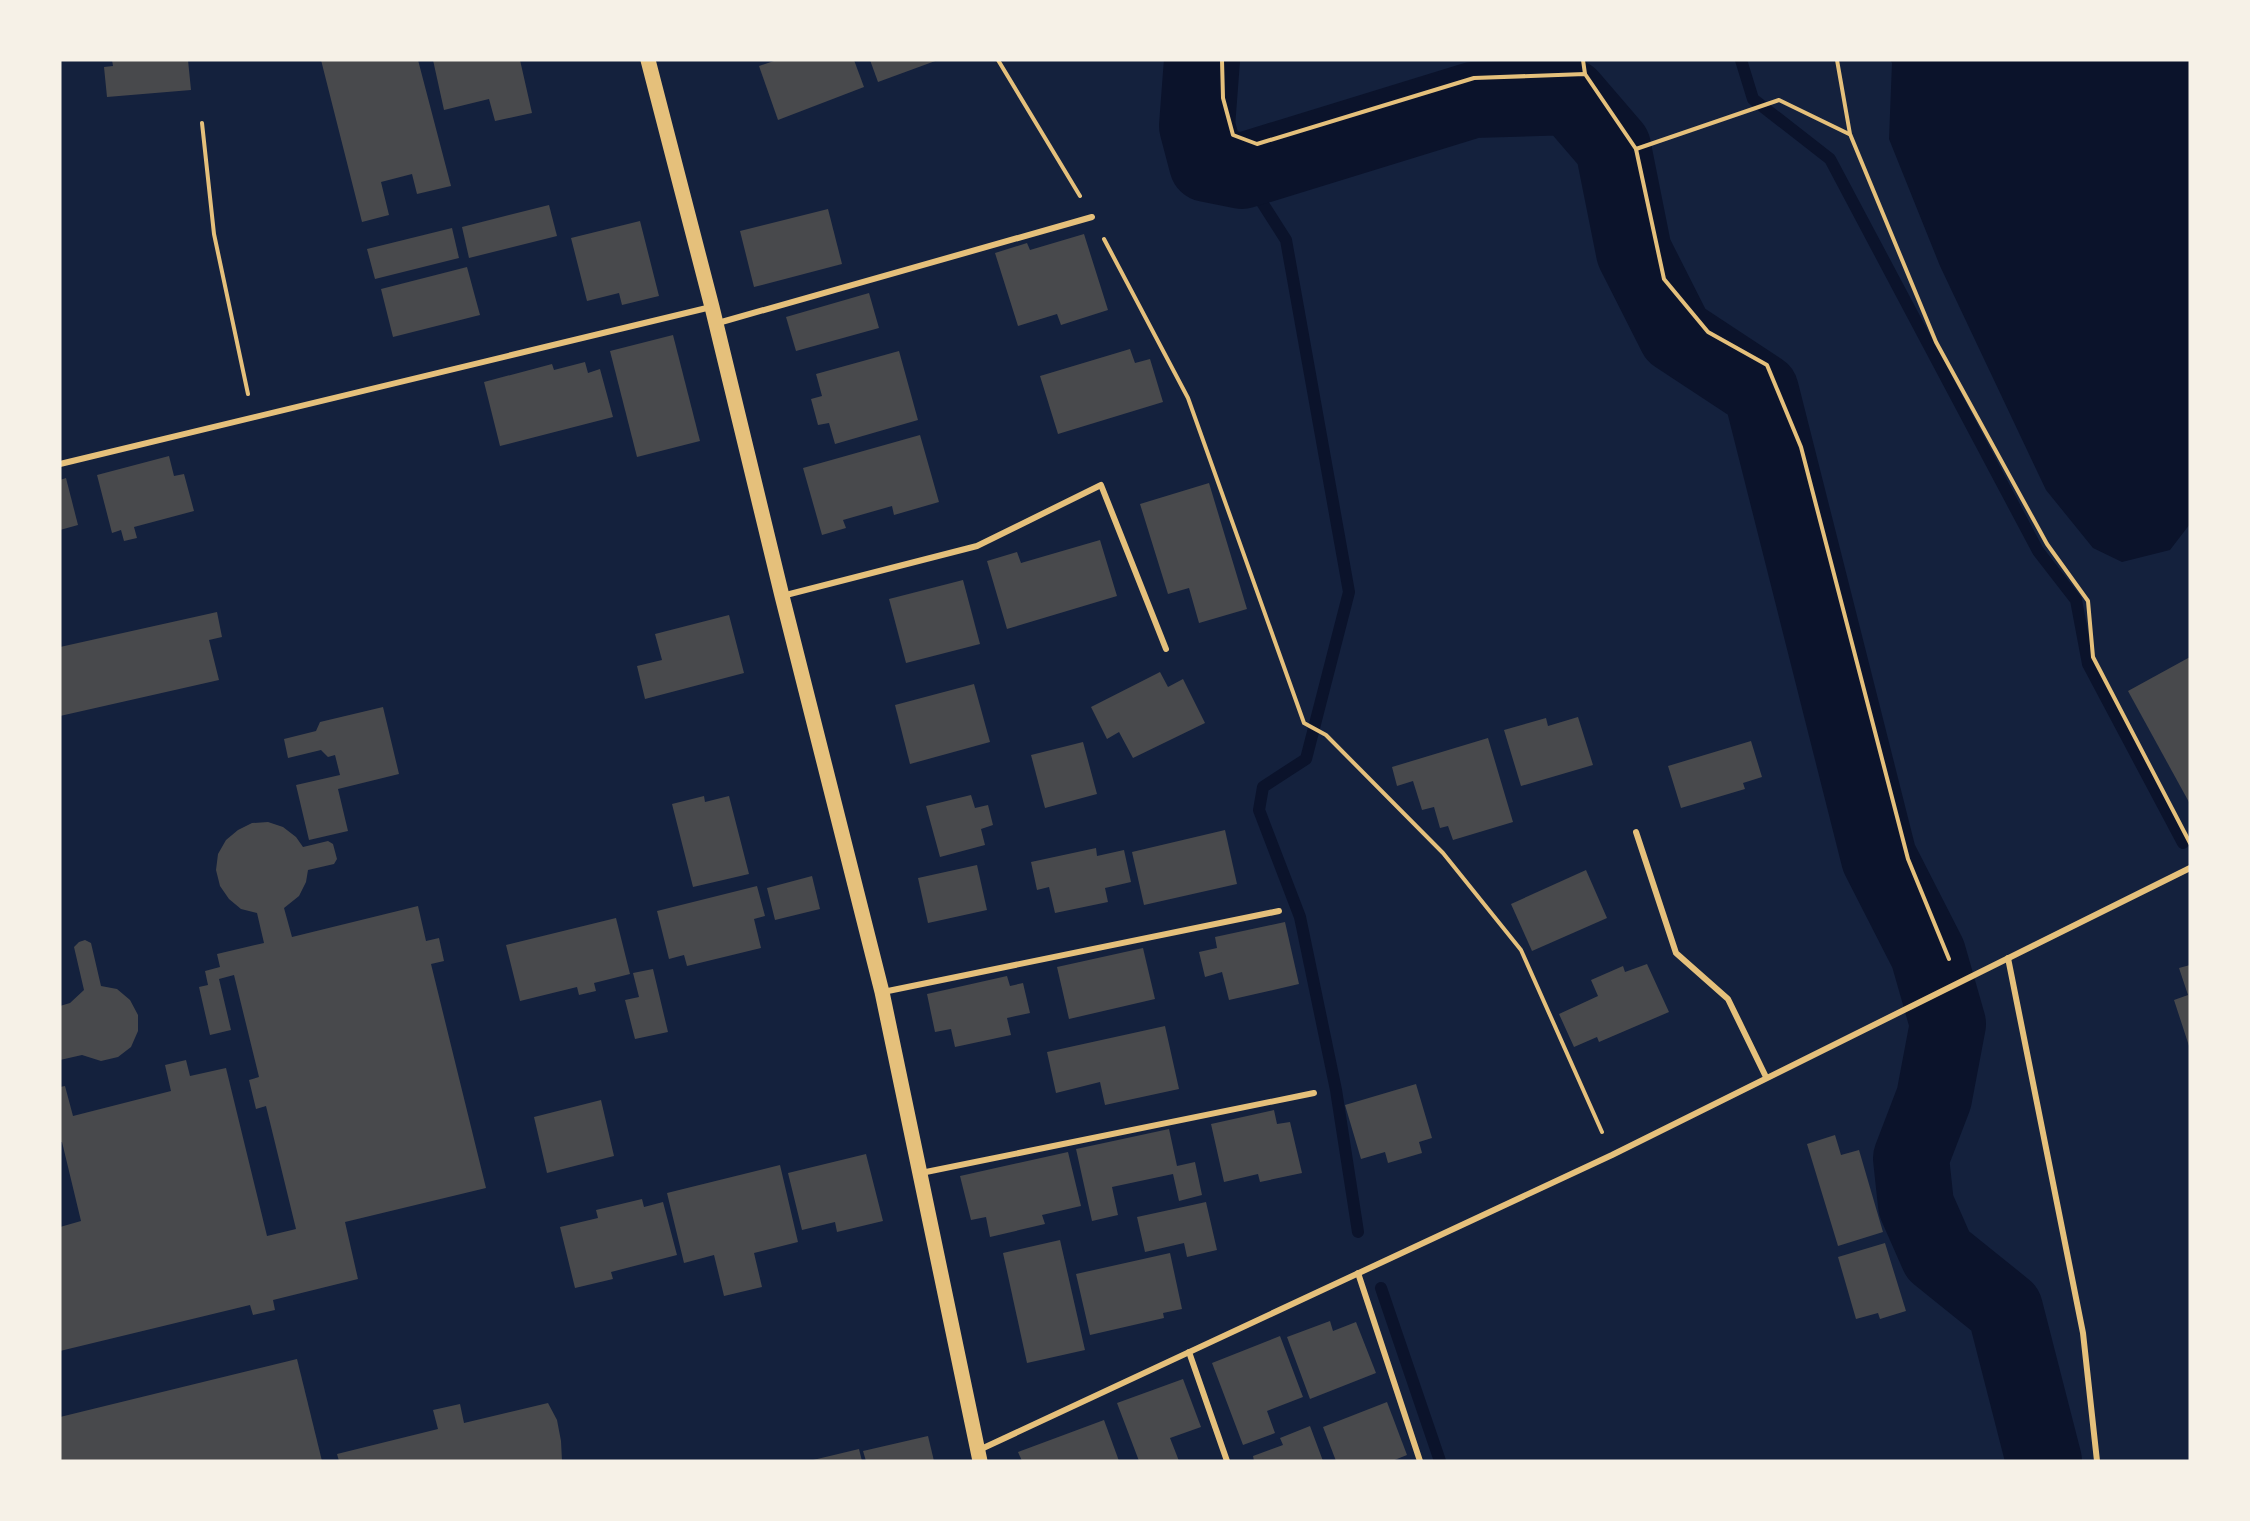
<svg xmlns="http://www.w3.org/2000/svg" width="2250" height="1521" font-family="Cabin,sans-serif">
	<style>
		.water { fill: #0b132b }
		.lines { fill: none; stroke-linecap: round; stroke-linejoin: round }
		.stream { stroke: #0b132b; stroke-width: 12 }
		.river { stroke: #0b132b; stroke-width: 76 }
		.building { fill: #48494c }
		.path { stroke: #e5c07b; stroke-width: 4 }
		.minor { stroke: #e5c07b; stroke-width: 6 }
		.primary { stroke: #e5c07b; stroke-width: 15 }
	</style>
	<rect width="100%" height="100%" fill="#14213d"/>
	<polygon class="water" points="1890,60 2190,60 2190,524 2170,550 2122,562 2093,548 2046,490 1940,266 1889,139 1892,63"/>
	<g class="lines">
		<g class="stream">
			<polyline points="1741,60 1753,99 1830,159 2038,551 2076,600 2088,664 2183,843"/>
			<polyline points="1242,171 1286,240 1349,592 1306,759 1263,787 1259,810 1300,917 1336,1090 1358,1232"/>
			<polyline points="1381,1288 1440,1461"/>
		</g>
		<polyline class="river" points="1202,60 1197,126 1207,164 1242,171 1473,100 1570,97 1613,147 1634,252 1676,335 1761,391 1879,858 1928,954 1948,1024 1934,1098 1911,1158 1916,1205 1938,1255 2005,1309 2044,1461"/>
	</g>
	<g class="building">
		<polygon points="112,60 188,60 191,90 107,97 104,67 113,66"/>
		<polygon points="321,60 418,60 451,186 417,194 412,174 381,182 389,215 362,222"/>
		<polygon points="433,60 520,60 532,113 495,121 489,99 444,110"/>
		<polygon points="777,60 854,60 864,87 778,120 759,66"/>
		<polygon points="870,60 938,60 878,82"/>
		<polygon points="549,205 557,236 469,258 462,227"/>
		<polygon points="828,209 842,264 754,287 740,231"/>
		<polygon points="640,221 659,296 622,305 619,293 587,301 571,238"/>
		<polygon points="452,228 459,258 375,279 367,249"/>
		<polygon points="1084,234 1108,310 1061,325 1057,314 1018,326 995,253 1027,243 1030,250"/>
		<polygon points="467,267 480,315 393,337 381,289"/>
		<polygon points="869,293 879,328 796,351 786,317"/>
		<polygon points="673,335 700,441 637,457 610,351"/>
		<polygon points="1130,349 1135,363 1150,359 1163,402 1058,434 1040,376"/>
		<polygon points="899,351 918,420 835,444 829,423 818,425 811,399 822,396 816,374"/>
		<polygon points="585,362 588,373 600,369 613,417 500,446 484,382 552,364 554,370"/>
		<polygon points="920,435 939,502 894,515 892,506 843,520 846,528 822,535 803,468"/>
		<polygon points="169,456 174,476 184,474 194,511 134,527 137,538 124,541 121,530 112,533 97,475"/>
		<polygon points="66,478 78,525 60,530 60,480"/>
		<polygon points="1209,483 1247,609 1199,623 1189,588 1168,594 1140,504"/>
		<polygon points="1100,540 1117,596 1007,629 987,561 1017,552 1021,563"/>
		<polygon points="963,580 980,644 906,663 889,599"/>
		<polygon points="217,612 222,637 209,640 219,680 60,716 60,647"/>
		<polygon points="729,615 744,673 645,699 637,666 662,660 655,634"/>
		<polygon points="2190,657 2190,804 2128,691"/>
		<polygon points="1160,672 1168,687 1183,679 1205,723 1133,758 1119,732 1107,739 1091,707"/>
		<polygon points="974,684 990,742 910,764 895,705"/>
		<polygon points="383,707 399,774 338,789 348,831 309,840 296,785 340,775 335,755 328,757 321,750 288,758 284,739 316,731 320,722"/>
		<polygon points="1578,717 1593,765 1521,786 1504,730 1546,718 1548,726"/>
		<polygon points="1488,738 1513,822 1453,840 1448,826 1440,828 1434,807 1422,810 1413,781 1397,786 1392,767"/>
		<polygon points="1751,741 1762,777 1743,783 1745,789 1681,808 1668,766"/>
		<polygon points="1083,742 1097,794 1045,808 1031,755"/>
		<polygon points="971,795 975,808 988,805 993,825 981,829 985,845 940,857 926,806"/>
		<polygon points="704,796 705,802 729,796 749,874 693,887 672,804"/>
		<polygon points="268,822 283,827 296,837 303,847 328,841 333,844 337,859 334,864 308,870 306,882 299,896 284,908 292,937 418,906 426,941 439,938 444,961 431,964 486,1188 345,1222 358,1279 273,1300 275,1310 253,1315 250,1305 60,1351 60,1227 81,1221 62,1142 60,1142 60,1087 65,1086 73,1116 171,1091 165,1065 186,1060 190,1076 226,1068 267,1236 296,1229 266,1106 256,1109 249,1080 259,1077 234,975 219,979 231,1030 210,1035 199,987 208,985 205,971 220,967 217,954 264,943 257,913 241,909 229,899 220,886 216,870 218,854 226,840 238,830 252,823"/>
		<polygon points="1225,830 1237,884 1144,905 1132,852"/>
		<polygon points="1096,848 1097,856 1124,850 1131,882 1105,888 1108,902 1055,913 1049,887 1037,890 1031,862"/>
		<polygon points="977,865 987,910 928,923 918,878"/>
		<polygon points="1586,870 1607,918 1532,951 1511,904"/>
		<polygon points="812,876 820,909 775,920 767,888"/>
		<polygon points="757,886 765,916 754,919 761,948 687,966 684,955 669,959 657,911"/>
		<polygon points="616,918 630,974 594,983 596,991 579,995 577,987 520,1001 506,945"/>
		<polygon points="1285,922 1299,984 1229,1000 1222,972 1205,977 1199,952 1217,948 1215,937"/>
		<polygon points="85,940 91,943 101,986 117,989 130,1000 138,1015 138,1031 131,1047 118,1057 101,1061 82,1055 60,1060 60,1006 70,1003 84,990 74,947 79,942"/>
		<polygon points="1143,948 1155,999 1069,1019 1057,967"/>
		<polygon points="1647,964 1669,1012 1599,1042 1597,1037 1574,1047 1559,1014 1598,996 1591,980 1623,966 1625,972"/>
		<polygon points="2190,965 2190,1049 2174,1000 2188,995 2179,968"/>
		<polygon points="653,969 668,1032 635,1039 625,1000 639,997 633,973"/>
		<polygon points="1007,976 1010,986 1023,983 1030,1013 1007,1018 1011,1035 955,1047 951,1029 935,1032 927,994"/>
		<polygon points="1165,1026 1179,1089 1105,1105 1100,1082 1056,1093 1047,1052"/>
		<polygon points="1416,1084 1432,1138 1419,1142 1422,1153 1388,1163 1385,1152 1361,1159 1345,1105"/>
		<polygon points="601,1100 614,1156 547,1173 534,1117"/>
		<polygon points="1274,1110 1277,1124 1290,1122 1302,1173 1260,1182 1258,1174 1224,1182 1211,1124"/>
		<polygon points="1169,1129 1177,1166 1195,1162 1202,1195 1179,1201 1173,1174 1112,1187 1118,1215 1092,1221 1076,1149"/>
		<polygon points="1835,1135 1841,1155 1859,1150 1883,1232 1838,1246 1807,1144"/>
		<polygon points="1068,1152 1081,1206 1042,1215 1045,1224 990,1237 986,1217 971,1220 960,1176"/>
		<polygon points="866,1154 883,1221 837,1232 835,1222 802,1230 788,1173"/>
		<polygon points="780,1165 798,1242 754,1253 762,1287 724,1296 714,1255 684,1263 667,1193"/>
		<polygon points="642,1199 644,1207 663,1202 677,1255 611,1272 613,1279 575,1288 560,1227 598,1218 596,1210"/>
		<polygon points="1206,1202 1217,1250 1187,1257 1184,1243 1145,1252 1137,1217"/>
		<polygon points="1060,1240 1085,1350 1027,1363 1003,1253"/>
		<polygon points="1885,1243 1906,1311 1880,1319 1878,1313 1856,1319 1838,1257"/>
		<polygon points="1170,1253 1182,1309 1163,1313 1164,1318 1090,1335 1076,1274"/>
		<polygon points="1330,1321 1333,1331 1356,1322 1376,1373 1310,1399 1287,1337"/>
		<polygon points="1280,1336 1303,1397 1267,1411 1275,1433 1243,1445 1212,1363"/>
		<polygon points="297,1359 322,1461 60,1461 60,1417"/>
		<polygon points="1183,1379 1201,1427 1170,1438 1179,1461 1139,1461 1117,1403"/>
		<polygon points="1387,1402 1407,1455 1392,1461 1336,1461 1323,1427"/>
		<polygon points="548,1403 557,1420 561,1441 562,1461 339,1461 337,1454 438,1429 433,1410 460,1404 464,1423"/>
		<polygon points="1104,1420 1119,1461 1022,1461 1018,1452"/>
		<polygon points="1310,1426 1323,1461 1254,1461 1253,1456 1283,1445 1280,1438"/>
		<polygon points="928,1436 934,1461 866,1461 863,1451"/>
		<polygon points="859,1449 862,1461 813,1461 813,1460"/>
	</g>
	<g class="lines">
		<g class="path">
			<polyline points="998,60 1080,196"/>
			<polyline points="1222,60 1223,98 1233,135 1257,144 1474,78 1585,74 1636,149 1779,100 1849,134"/>
			<polyline points="1583,60 1585,74"/>
			<polyline points="1837,60 1850,134 1936,342 2047,544 2088,601 2093,657 2190,843"/>
			<polyline points="202,123 214,234 248,394"/>
			<polyline points="1636,149 1664,279 1708,332 1767,365 1801,447 1908,859 1949,959"/>
			<polyline points="1104,239 1188,398 1304,723 1326,735 1443,853 1521,950 1602,1132"/>
		</g>
		<g class="minor">
			<polyline points="718,323 1092,217"/>
			<polyline points="60,464 711,307"/>
			<polyline points="782,596 977,546 1101,485 1166,649"/>
			<polyline points="1636,832 1676,953 1728,999 1766,1077"/>
			<polyline points="2008,958 2083,1333 2097,1461"/>
			<polyline points="883,992 1279,911"/>
			<polyline points="921,1173 1314,1093"/>
			<polyline points="1358,1273 1420,1461"/>
			<polyline points="1189,1352 1227,1461"/>
			<polyline points="979,1450 1612,1155 2190,868"/>
		</g>
		<polyline class="primary" points="648,60 712,307 782,596 882,992 980,1461"/>
	</g>
	<rect width="2250" height="1521" fill="none" stroke="#f6f1e7" stroke-width="123"/>
</svg>
